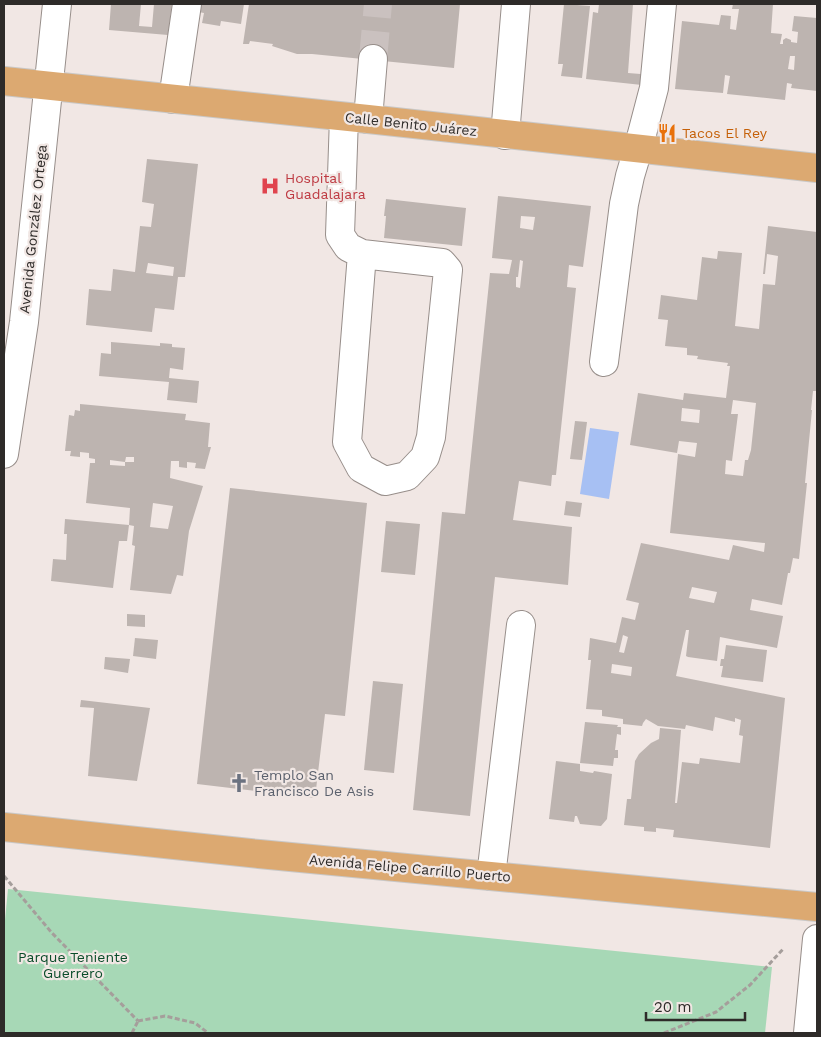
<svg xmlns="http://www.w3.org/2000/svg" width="821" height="1037" font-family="'Work Sans',sans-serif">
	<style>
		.green { fill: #a7d8b6 }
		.water { fill: #a7c0f3 }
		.building { fill: #bdb4b0; fill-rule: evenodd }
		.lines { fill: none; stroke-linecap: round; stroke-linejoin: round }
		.minor-tunnel { stroke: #cac1bf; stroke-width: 28; stroke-dasharray: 28 14; stroke-linecap: butt }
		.minor-casing { stroke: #978e8a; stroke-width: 30 }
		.major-casing { stroke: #c9c8c7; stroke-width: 30 }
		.path { stroke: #a59e9b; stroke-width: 3; stroke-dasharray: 5 2.5; stroke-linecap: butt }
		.minor { stroke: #fff; stroke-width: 28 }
		.major { stroke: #dca971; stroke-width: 28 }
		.labels { text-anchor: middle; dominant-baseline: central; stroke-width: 4.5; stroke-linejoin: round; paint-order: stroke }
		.street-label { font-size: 14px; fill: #2e2b29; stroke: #f1e7e4 }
		.food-label { font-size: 14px; fill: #c56008; stroke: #f1e7e4; text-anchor: start }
		.health-label { font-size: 14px; fill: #be3a42; stroke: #f1e7e4; text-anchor: start }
		.worship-label { font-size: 14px; fill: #5b616d; stroke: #f1e7e4; text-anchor: start }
		.park-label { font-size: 14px; fill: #0a4c2a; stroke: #f1e7e4 }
	</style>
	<rect width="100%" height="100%" fill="#f1e7e4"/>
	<polygon class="green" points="8,889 772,967 765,1033 4,1033 4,930"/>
	<polygon class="water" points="590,428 619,432 609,499 580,494"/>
	<g class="building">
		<polygon points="111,4 141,4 139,26 152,27 154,4 172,4 168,35 109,30"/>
		<polygon points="194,4 244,4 241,24 221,21 220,26 202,23 204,13 193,11"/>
		<polygon points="249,4 460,4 454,68 312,54 297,54 272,46 273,44 250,41 249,44 243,44"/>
		<polygon points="564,4 590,6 582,78 561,76 563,64 558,64"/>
		<polygon points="599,4 633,4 628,73 653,75 642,85 586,79 593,12 598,13"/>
		<path d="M733,4h40l-2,29 11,1 -2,10h3v-4l3,-2 5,2v2l6,1 1,-11 -6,-1 2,-15 23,2v73l-26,-3 1,-4 -5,-1 -2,17 -58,-6 3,-18 -5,-1 -2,18 -48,-4 7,-68 37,4 2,-10 10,1 -1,13 6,1 3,-21h-7zM790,56h5l-1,14 -6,-1z"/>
		<path d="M147,159l51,5 -13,113h-7l-4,33 -19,-2 -3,24 -66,-7 3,-36 22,2 2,-22 22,3 5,-46 11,1 3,-23 -12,-2zM148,263l26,4 -1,9 -27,-3z"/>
		<path d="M498,196l93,10 -8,61 -14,-2 -2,22 9,1 -20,187h-4l-1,11 -32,-5 -6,39 59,7 -4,58 -73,-8 -25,239 -57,-6 29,-298 23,2 25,-241 19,1 3,-14 -20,-2zM521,216l14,1 -2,13 -13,-2zM520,260l3,1 -3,27 -4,-1v-10h2z"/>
		<polygon points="386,199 466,208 462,246 384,238 386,216 384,216"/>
		<path d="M768,226l49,6v159h-4l-2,19h1l-7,73h2l-8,76 -6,-1 -3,15h-2l-6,32 -30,-6 -2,11 33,6 -6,32 -57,-11 -3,24 -29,-4 -2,-1 3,-26h-3l-10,46 109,22 -15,150 -97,-11 1,-7 -18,-2v4l-12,-1v-4l-20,-2 3,-26h4l4,-38 4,-7 12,-11 8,-4 1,-11 21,2 -6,73h2l5,-41 17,2 1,-6 40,5 3,-27 -4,-1 2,-15 -6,-2v4l-20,-5 -2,14 -27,-6 -1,4 -27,-3 -12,-7 -3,4 -1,3 -19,-2v-5l-21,-3v-6l-16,-1 5,-49h-3l2,-22 26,5 6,-26 13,3 4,-17 -13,-3 15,-57 88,17 4,-15 31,7 1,-9 -95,-10 8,-79 17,3 2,-14 -18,-2 -2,12 -47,-8 8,-52 45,7 1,-7 42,5 4,-32h-3l1,-3 -31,-4 1,-3 -11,-1v-7l-22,-2 3,-26 -10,-1 3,-24 36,5 5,-43 15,2 1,-8 24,2 -7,73 24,3 4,-45 12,1 3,-29 -11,-2 -2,20h-2zM733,400l23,3 -5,47 -3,10h-3l-2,16 -18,-2 1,-14 6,1 6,-47h-7zM682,408l18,2 -1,13 -18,-2zM692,587l25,5 -3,11 -25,-5zM623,635l5,2 -4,16 -5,-1zM612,664l20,3 -1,9 -20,-3z"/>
		<polygon points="111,342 160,346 160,343 172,344 172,347 185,348 183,370 170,368 169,378 199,381 197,403 167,400 169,382 99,376 101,353 111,354"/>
		<path d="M80,404l106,10 -1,6 25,3 -2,24h3l-6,22 -10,-1 1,-5 -9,-1v6l-8,-1v-6h-8l-1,17 33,8 -14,45 -6,45 -6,-1 -6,19 -41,-4 5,-44 -3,-1 2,-19 -5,-1 -2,16h-8l-6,47 -62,-7 2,-22 13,1 1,-26h-3l1,-15 64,6 1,-17 -44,-5 4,-40h5v-4l-6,-1v-5l-9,-1v5l-10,-1 1,-5h-6l4,-36 5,1 1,-6 5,1zM126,457h8v5h-9v4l-15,-1v-5l15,2zM153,503l20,3 -5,23 -18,-2z"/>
		<polygon points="575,421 587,422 582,460 570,459"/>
		<polygon points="230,488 367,503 345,716 325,714 315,798 197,784"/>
		<polygon points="566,501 582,503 580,517 564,515"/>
		<polygon points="386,521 420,524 415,575 381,572"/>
		<polygon points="127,614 145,615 145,627 127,626"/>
		<polygon points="135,638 158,640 156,659 133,656"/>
		<polygon points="726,645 767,650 763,682 721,677 723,666 720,666 721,659 724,659"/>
		<polygon points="105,657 130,659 128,673 104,669"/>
		<polygon points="373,681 403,684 394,773 364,770"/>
		<polygon points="81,700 150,708 137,781 88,776 94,708 80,707"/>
		<polygon points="585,722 618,725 617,727 621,727 621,735 617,734 615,750 618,750 618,758 614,758 613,766 580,763"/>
		<polygon points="556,761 580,764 580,771 593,773 594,771 612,774 607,819 601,826 580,824 577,816 575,816 574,822 549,819"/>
	</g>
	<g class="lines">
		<polyline class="minor-tunnel" points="373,59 378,4"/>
		<g class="minor-casing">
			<g id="minor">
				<polyline points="173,99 187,4"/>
				<polyline points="344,117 340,235 348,247 362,254 442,263 448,270 431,437 425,457 407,476 385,481 361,468 347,442 362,254"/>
				<polyline points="368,119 373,59"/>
				<polyline points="505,135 516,4"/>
				<polyline points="604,362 624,204 630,176 638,149 654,88 662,4"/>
				<polyline points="4,454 24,322 57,4"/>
				<polyline points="491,876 521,625"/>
				<polyline points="808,1033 817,939"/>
			</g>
		</g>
		<g class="major-casing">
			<g id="major">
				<polyline points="4,81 368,119 817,168"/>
				<polyline points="4,827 259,854 817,907"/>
			</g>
		</g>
		<g class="path">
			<polyline points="4,876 52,933 138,1021"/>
			<polyline points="138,1021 165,1016 195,1023 208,1033"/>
			<polyline points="132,1033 138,1021"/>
			<polyline points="664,1033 716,1012 750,985 784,948"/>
		</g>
		<use href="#minor" class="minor"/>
		<use href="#major" class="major"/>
	</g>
	<defs>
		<g id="restaurant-bare" transform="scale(1.5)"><path d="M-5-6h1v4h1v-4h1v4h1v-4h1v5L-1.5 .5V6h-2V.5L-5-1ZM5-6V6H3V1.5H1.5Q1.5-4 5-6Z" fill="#e8710a" stroke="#f1e7e4" stroke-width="2.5" paint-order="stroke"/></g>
		<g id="hospital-bare" transform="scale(1.5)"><path d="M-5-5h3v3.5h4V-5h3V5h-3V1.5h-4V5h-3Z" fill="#e0444e" stroke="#f1e7e4" stroke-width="2.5" paint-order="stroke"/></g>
		<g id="church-bare" transform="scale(1.5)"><path d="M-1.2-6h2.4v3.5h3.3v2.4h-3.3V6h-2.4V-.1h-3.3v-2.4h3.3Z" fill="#6b7280" stroke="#f1e7e4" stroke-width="2.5" paint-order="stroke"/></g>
	</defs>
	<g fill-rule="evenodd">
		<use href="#restaurant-bare" x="667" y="133"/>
		<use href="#hospital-bare" x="270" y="186"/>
		<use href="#church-bare" x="239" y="783"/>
	</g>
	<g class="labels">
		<g class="street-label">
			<text transform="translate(411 124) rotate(6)">Calle Benito Juárez</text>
			<text transform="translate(33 229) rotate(-84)">Avenida González Ortega</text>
			<text transform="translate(410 868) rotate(5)">Avenida Felipe Carrillo Puerto</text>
		</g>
		<g class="food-label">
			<text x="682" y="133">Tacos El Rey</text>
		</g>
		<g class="health-label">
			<text x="285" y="178">Hospital<tspan x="285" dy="16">Guadalajara</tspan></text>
		</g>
		<g class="worship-label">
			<text x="254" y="775">Templo San<tspan x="254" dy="16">Francisco De Asis</tspan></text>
		</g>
		<g class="park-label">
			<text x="73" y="957">Parque Teniente<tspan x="73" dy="16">Guerrero</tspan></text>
		</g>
	</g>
	<rect width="821" height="1037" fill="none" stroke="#2e2b29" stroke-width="10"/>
	<path d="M646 1012v8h99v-8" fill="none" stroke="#2e2b29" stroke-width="2.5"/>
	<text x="654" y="1012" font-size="15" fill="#2e2b29" stroke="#f1e7e4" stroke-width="4" paint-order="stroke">20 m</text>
</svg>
